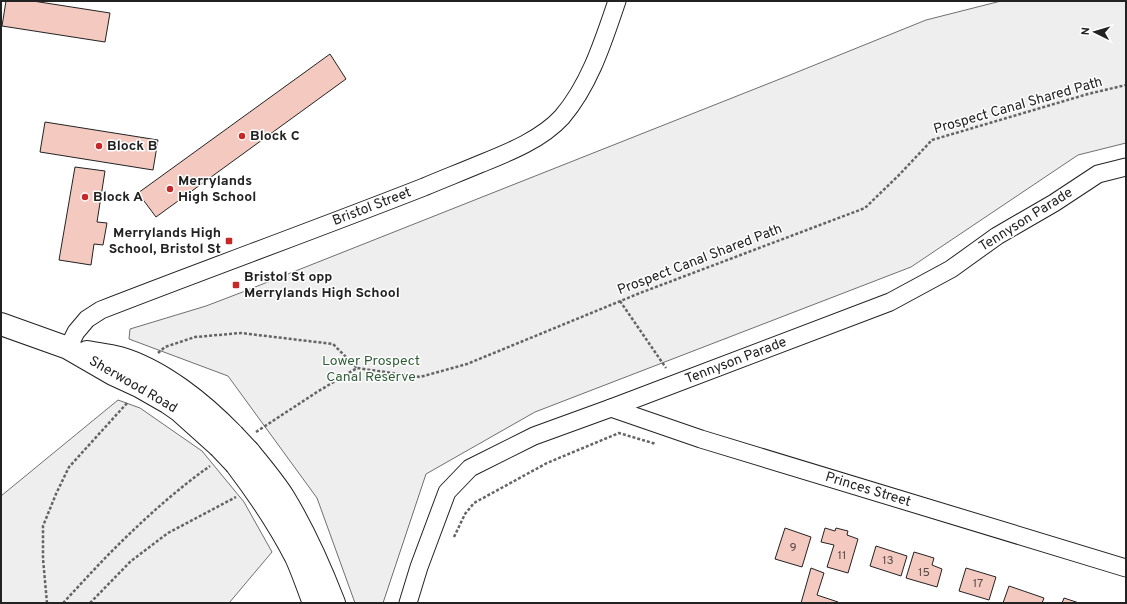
<svg xmlns="http://www.w3.org/2000/svg" width="1127" height="604" font-family="Overpass,sans-serif">
	<style>
		.green { fill: #eee; stroke: #6f6f6f }
		.building { fill: #f3c9c0; stroke: #222 }
		.lines { fill: none; stroke-linecap: round; stroke-linejoin: round }
		.street-casing { stroke: #222; stroke-width: 19 }
		.secondary-casing { stroke: #222; stroke-width: 24 }
		.path { stroke: #646464; stroke-width: 2.5; stroke-dasharray: 3 2; stroke-linecap: butt }
		.street { stroke: #fff; stroke-width: 17 }
		.secondary { stroke: #fff; stroke-width: 22 }
		.secondary-bridge-casing { stroke: #222; stroke-width: 24; stroke-linecap: butt }
		.secondary-bridge { stroke: #fff; stroke-width: 22 }
		.poi-dot { fill: #c62828; stroke: #fff; stroke-width: 1.5 }
		.labels { text-anchor: middle; dominant-baseline: central; stroke-width: 3; stroke-linejoin: round; paint-order: stroke }
		.number-label { font-size: 12px; fill: #564c4a }
		.street-label { font-size: 14px; fill: #222; stroke: #fff }
		.poi-label { font-size: 14px; font-weight: bold; fill: #222; stroke: #fff; text-anchor: start }
		.park-label { font-size: 14px; fill: #2f5e38; stroke: #fff }
	</style>
	<rect width="100%" height="100%" fill="#fff"/>
	<g class="green">
		<polygon points="1001,1 1126,1 1126,143 1078,155 911,267 535,412 426,474 383,603 355,603 317,498 228,376 129,339 130,329 206,306 240,293 790,75 926,20"/>
		<polygon points="118,400 140,408 202,451 244,502 272,552 229,603 1,603 1,496"/>
	</g>
	<g class="building">
		<polygon points="6,1 33,1 110,13 105,42 2,26"/>
		<polygon points="330,54 346,79 156,217 138,193"/>
		<polygon points="45,122 158,140 153,170 40,152"/>
		<polygon points="75,167 105,171 97,222 107,223 103,245 94,244 91,265 59,260"/>
		<polygon points="785,528 811,537 802,567 775,559"/>
		<polygon points="825,528 835,531 836,528 848,531 847,535 858,539 848,573 827,567 834,545 821,542"/>
		<polygon points="876,546 907,556 901,576 870,566"/>
		<polygon points="914,552 934,558 932,565 942,569 937,587 906,578"/>
		<polygon points="811,568 824,573 817,595 838,602 838,603 801,603"/>
		<polygon points="966,568 996,577 989,600 959,591"/>
		<polygon points="1009,586 1044,598 1042,603 1003,603"/>
		<polygon points="1064,598 1079,603 1062,603"/>
	</g>
	<g class="lines">
		<g class="street-casing">
			<g id="street">
				<path d="M68,348l8,-16 11,-13 14,-9c108,-42 216,-81 323,-123 19,-8 37,-15 56,-23 27,-11 61,-24 82,-47 28,-33 41,-75 55,-116"/>
				<polyline points="611,408 701,439 1126,568"/>
				<polyline points="408,603 419,567 447,492 470,468 534,436 611,408 890,302 951,269 997,236 1054,203 1098,174 1126,167"/>
			</g>
		</g>
		<g class="secondary-casing">
			<g id="secondary">
				<polyline points="1,324 68,348 113,374 139,386 167,402 180,411 219,446"/>
				<path d="M87,352c11,2 22,3 33,6 41,12 83,46 113,77"/>
				<path d="M249,452c12,15 25,30 35,46 20,33 36,69 50,105"/>
				<path d="M236,464c22,29 43,60 60,93 7,15 12,31 18,46"/>
			</g>
		</g>
		<g class="path">
			<polyline points="620,301 666,368"/>
			<polyline points="158,353 165,347 195,337 241,333 333,344 357,368"/>
			<polyline points="256,432 317,392 357,368 420,377 467,364 640,293 865,208 899,175 932,140 1088,94 1126,85"/>
			<polyline points="454,537 465,514 474,503 547,463 619,433 656,444"/>
			<polyline points="47,603 43,559 43,526 56,494 69,467 128,402"/>
			<path d="M63,603c17,-18 33,-36 50,-53 30,-30 63,-60 97,-84"/>
			<polyline points="90,603 131,561 168,533 236,497"/>
		</g>
		<use href="#street" class="street"/>
		<use href="#secondary" class="secondary"/>
		<g class="secondary-bridge-casing">
			<g id="secondary-bridge">
				<polyline points="233,435 249,452"/>
				<polyline points="219,446 236,464"/>
			</g>
		</g>
		<use href="#secondary-bridge" class="secondary-bridge"/>
	</g>
	<g class="poi-dot">
		<circle cx="242" cy="136" r="4"/>
		<circle cx="99" cy="146" r="4"/>
		<circle cx="170" cy="189" r="4"/>
		<circle cx="85" cy="197" r="4"/>
		<rect x="225" y="237" width="8" height="8" rx="2"/>
		<rect x="232" y="281" width="8" height="8" rx="2"/>
	</g>
	<g class="labels">
		<g class="number-label">
			<text x="793" y="548">9</text>
			<text x="842" y="556">11</text>
			<text x="888" y="561">13</text>
			<text x="924" y="573">15</text>
			<text x="978" y="584">17</text>
		</g>
		<g class="street-label">
			<text transform="translate(1018 106) rotate(-16)">Prospect Canal Shared Path</text>
			<text transform="translate(372 207) rotate(-21)">Bristol Street</text>
			<text transform="translate(1026 220) rotate(-32)">Tennyson Parade</text>
			<text transform="translate(700 260) rotate(-21)">Prospect Canal Shared Path</text>
			<text transform="translate(736 361) rotate(-21)">Tennyson Parade</text>
			<text transform="translate(133 385) rotate(30)">Sherwood Road</text>
			<text transform="translate(868 490) rotate(17)">Princes Street</text>
		</g>
		<g class="poi-label">
			<text x="250" y="136">Block C</text>
			<text x="107" y="146">Block B</text>
			<text x="178" y="181">Merrylands<tspan x="178" dy="16">High School</tspan></text>
			<text x="93" y="197">Block A</text>
			<text x="221" y="233" text-anchor="end">Merrylands High<tspan x="221" dy="16">School, Bristol St</tspan></text>
			<text x="244" y="277">Bristol St opp<tspan x="244" dy="16">Merrylands High School</tspan></text>
		</g>
		<g class="park-label">
			<text x="371" y="361">Lower Prospect<tspan x="371" dy="16">Canal Reserve</tspan></text>
		</g>
	</g>
	<rect width="1127" height="604" fill="none" stroke="#222222" stroke-width="4"/>
	<g transform="translate(1095 32) rotate(275)" stroke="#ffffff" stroke-width="3" paint-order="stroke">
	<path d="M0-3L7 15L0 10L-7 15Z" fill="#222222"/>
	<text y="-6" font-size="11" font-weight="bold" text-anchor="middle" fill="#222222">N</text>
	</g>
</svg>
